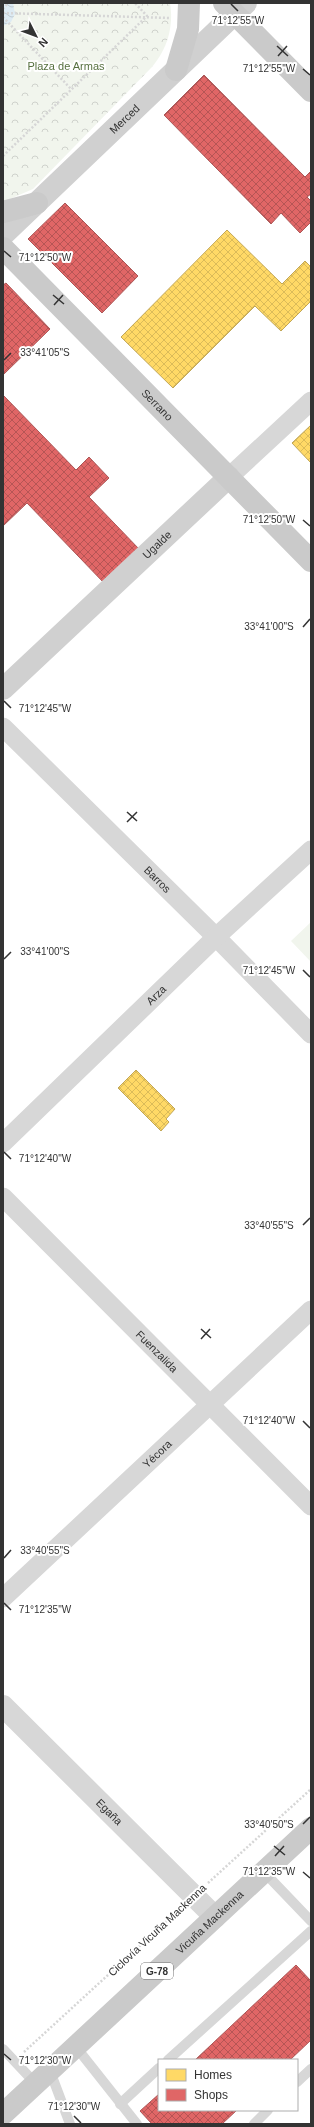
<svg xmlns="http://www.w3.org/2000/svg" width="314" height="2127" font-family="Helvetica,sans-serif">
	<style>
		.park { fill: url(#park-crowns) }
		.garden { fill: #f1f5ed }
		.water { fill: url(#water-waves) }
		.homes { fill: url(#homes-cross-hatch); stroke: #c2a757 }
		.shops { fill: url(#shops-cross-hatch); stroke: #ac5757 }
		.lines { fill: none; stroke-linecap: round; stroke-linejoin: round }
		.path { stroke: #d6d6d6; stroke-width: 2.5; stroke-dasharray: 2 2; stroke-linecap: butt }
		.service { stroke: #d7d7d7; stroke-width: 10 }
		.minor { stroke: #d7d7d7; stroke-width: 19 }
		.tertiary { stroke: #d7d7d7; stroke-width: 22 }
		.secondary { stroke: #d0d0d0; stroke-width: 22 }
		.primary { stroke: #cacaca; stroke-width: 22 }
		.ticks { fill: none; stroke: #333; stroke-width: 1.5 }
		.labels { text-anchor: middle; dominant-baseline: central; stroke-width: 4; stroke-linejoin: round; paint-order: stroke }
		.shield { fill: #fff; stroke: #707070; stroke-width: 1 }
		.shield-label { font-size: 10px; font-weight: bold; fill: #333 }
		.park-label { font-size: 11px; fill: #56703f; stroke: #fff }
		.street-label { font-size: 11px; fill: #333; stroke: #fff }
		.ticks-label { font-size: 10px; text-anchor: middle; fill: #333; stroke: #fff; stroke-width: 4; stroke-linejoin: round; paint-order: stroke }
	</style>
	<defs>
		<pattern id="park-crowns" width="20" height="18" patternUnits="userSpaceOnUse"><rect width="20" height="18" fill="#f1f5ed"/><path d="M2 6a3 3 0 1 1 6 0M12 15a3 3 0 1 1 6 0" fill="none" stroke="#cfd2cc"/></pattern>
		<pattern id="water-waves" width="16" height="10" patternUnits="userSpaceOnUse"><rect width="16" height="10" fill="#ddebf3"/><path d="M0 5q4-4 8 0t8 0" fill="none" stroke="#becad1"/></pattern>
		<pattern id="homes-cross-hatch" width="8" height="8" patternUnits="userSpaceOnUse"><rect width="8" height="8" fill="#ffd966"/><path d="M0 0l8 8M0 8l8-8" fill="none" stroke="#dbbb59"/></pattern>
		<pattern id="shops-cross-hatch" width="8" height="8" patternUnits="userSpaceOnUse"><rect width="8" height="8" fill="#e06666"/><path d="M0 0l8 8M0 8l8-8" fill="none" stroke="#b65555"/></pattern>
	</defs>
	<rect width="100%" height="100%" fill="#fff"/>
	<path class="park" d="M3,3h167c4,24 -3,46 -18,64l-119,122 -30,13z"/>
	<polygon class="garden" points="311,922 311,962 291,941"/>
	<polygon class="water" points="3,3 13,3 15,14 11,22 3,26"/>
	<g class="homes">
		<polygon points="227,230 282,284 305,261 311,267 311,301 281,331 255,306 173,388 121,337"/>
		<polygon points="311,425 311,463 292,443"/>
		<polygon points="136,1070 175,1109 166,1119 169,1122 161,1131 118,1088"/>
	</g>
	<g class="shops">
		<polygon points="204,75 305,177 311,171 311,194 307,197 311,201 311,222 300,233 281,213 271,224 164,115"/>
		<polygon points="65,203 138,276 102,313 28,239"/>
		<polygon points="6,283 50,329 3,375 3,285"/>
		<polygon points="3,395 76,470 89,457 109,478 89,497 140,550 105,584 27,503 3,526"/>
		<polygon points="296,1965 311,1981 311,2040 290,2060 195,2060"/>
		<polygon points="159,2094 159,2110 237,2110 222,2124 152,2124 140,2111"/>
	</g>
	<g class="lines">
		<g class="path">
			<polyline points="3,9 8,3"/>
			<polyline points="3,13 170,18"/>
			<polyline points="3,17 71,89"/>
			<polyline points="3,156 147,16 135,3"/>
			<polyline points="208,1883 311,1789"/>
			<polyline points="24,2052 180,1909"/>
		</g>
		<g class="service">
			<polyline points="264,1872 311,1921"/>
			<polyline points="76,2047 137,2124"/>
			<polyline points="3,2049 36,2084"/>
			<polyline points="168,2060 311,1931"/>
			<polyline points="50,2071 70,2124"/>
			<polyline points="297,2082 311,2069"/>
			<polyline points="120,2104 159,2068"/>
			<polyline points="254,2124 268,2110"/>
		</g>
		<g class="minor">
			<polyline points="229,477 311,401"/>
			<path id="s1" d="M3,727l213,210 95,97"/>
			<path id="s2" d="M3,1143l213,-206 95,-87"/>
			<path id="s3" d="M3,1197l308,309"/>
			<path id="s4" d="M3,1598l308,-288"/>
		</g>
		<path class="tertiary" id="s5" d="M3,1706l212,211"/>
		<g class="secondary">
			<path id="s6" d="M3,235l243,-232"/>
			<path id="s7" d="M3,689l226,-212"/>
		</g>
		<g class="primary">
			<polyline points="224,3 311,91"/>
			<polyline points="176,70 188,29 189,3"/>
			<polyline points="3,212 37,203"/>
			<path id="s8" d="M3,248l308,313"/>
			<path id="s9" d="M3,2114l308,-286"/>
		</g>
	</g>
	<path class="ticks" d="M231,4l7,7M277,46l11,10M278,56l9,-10M303,69l7,6M4,251l7,6M53,295l11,9M54,305l9,-10M4,360l7,-7M303,520l7,6M303,627l7,-8M4,701l7,7M127,812l10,9M127,822l10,-10M4,959l7,-7M303,970l7,7M4,1152l7,7M303,1225l7,-7M201,1329l10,9M201,1339l9,-10M303,1421l7,7M4,1558l7,-8M4,1603l7,7M303,1824l7,-7M274,1846l11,9M275,1856l9,-10M303,1872l7,6M4,2054l7,6M74,2116l7,7"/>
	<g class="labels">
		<rect class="shield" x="141" y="1963" width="32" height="16" rx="3"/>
		<g class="shield-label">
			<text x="157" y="1971">G-78</text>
		</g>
		<g class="park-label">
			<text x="66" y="66">Plaza de Armas</text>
		</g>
		<g class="street-label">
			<text stroke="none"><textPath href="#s6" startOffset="168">Merced</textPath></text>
			<text stroke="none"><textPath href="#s8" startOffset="220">Serrano</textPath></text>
			<text stroke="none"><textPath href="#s7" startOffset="211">Ugalde</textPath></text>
			<text stroke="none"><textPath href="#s1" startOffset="217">Barros</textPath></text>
			<text stroke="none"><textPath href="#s2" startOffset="213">Arza</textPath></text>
			<text stroke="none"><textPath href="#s3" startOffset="218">Fuenzalida</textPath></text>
			<text stroke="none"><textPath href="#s4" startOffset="211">Yécora</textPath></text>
			<text stroke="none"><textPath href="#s5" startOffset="150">Egaña</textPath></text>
			<text stroke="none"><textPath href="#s9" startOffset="282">Vicuña Mackenna</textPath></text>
			<text transform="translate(157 1930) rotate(-43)">Ciclovía Vicuña Mackenna</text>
		</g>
	</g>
	<g class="ticks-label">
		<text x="238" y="24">71°12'55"W</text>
		<text x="269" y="72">71°12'55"W</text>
		<text x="45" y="261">71°12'50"W</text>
		<text x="45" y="356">33°41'05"S</text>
		<text x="269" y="523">71°12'50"W</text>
		<text x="269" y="630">33°41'00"S</text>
		<text x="45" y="712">71°12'45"W</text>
		<text x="45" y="955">33°41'00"S</text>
		<text x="269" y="974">71°12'45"W</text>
		<text x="45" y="1162">71°12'40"W</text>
		<text x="269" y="1229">33°40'55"S</text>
		<text x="269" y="1424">71°12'40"W</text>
		<text x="45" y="1554">33°40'55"S</text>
		<text x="45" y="1613">71°12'35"W</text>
		<text x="269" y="1828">33°40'50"S</text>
		<text x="269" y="1875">71°12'35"W</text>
		<text x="45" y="2064">71°12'30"W</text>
		<text x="74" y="2110">71°12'30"W</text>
	</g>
	<rect width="314" height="2127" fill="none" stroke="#333333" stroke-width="8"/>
	<rect x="158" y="2059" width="140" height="52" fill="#ffffff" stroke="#adadad"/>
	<rect x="166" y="2069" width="20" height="12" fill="#ffd966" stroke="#adadad"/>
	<text x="194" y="2079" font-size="12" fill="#333333">Homes</text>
	<rect x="166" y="2089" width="20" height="12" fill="#e06666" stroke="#adadad"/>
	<text x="194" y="2099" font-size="12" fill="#333333">Shops</text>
	<g transform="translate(36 36) rotate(132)" stroke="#ffffff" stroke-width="3" paint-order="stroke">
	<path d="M0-3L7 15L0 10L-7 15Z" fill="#333333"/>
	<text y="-6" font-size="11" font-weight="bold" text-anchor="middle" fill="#333333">N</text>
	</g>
</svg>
